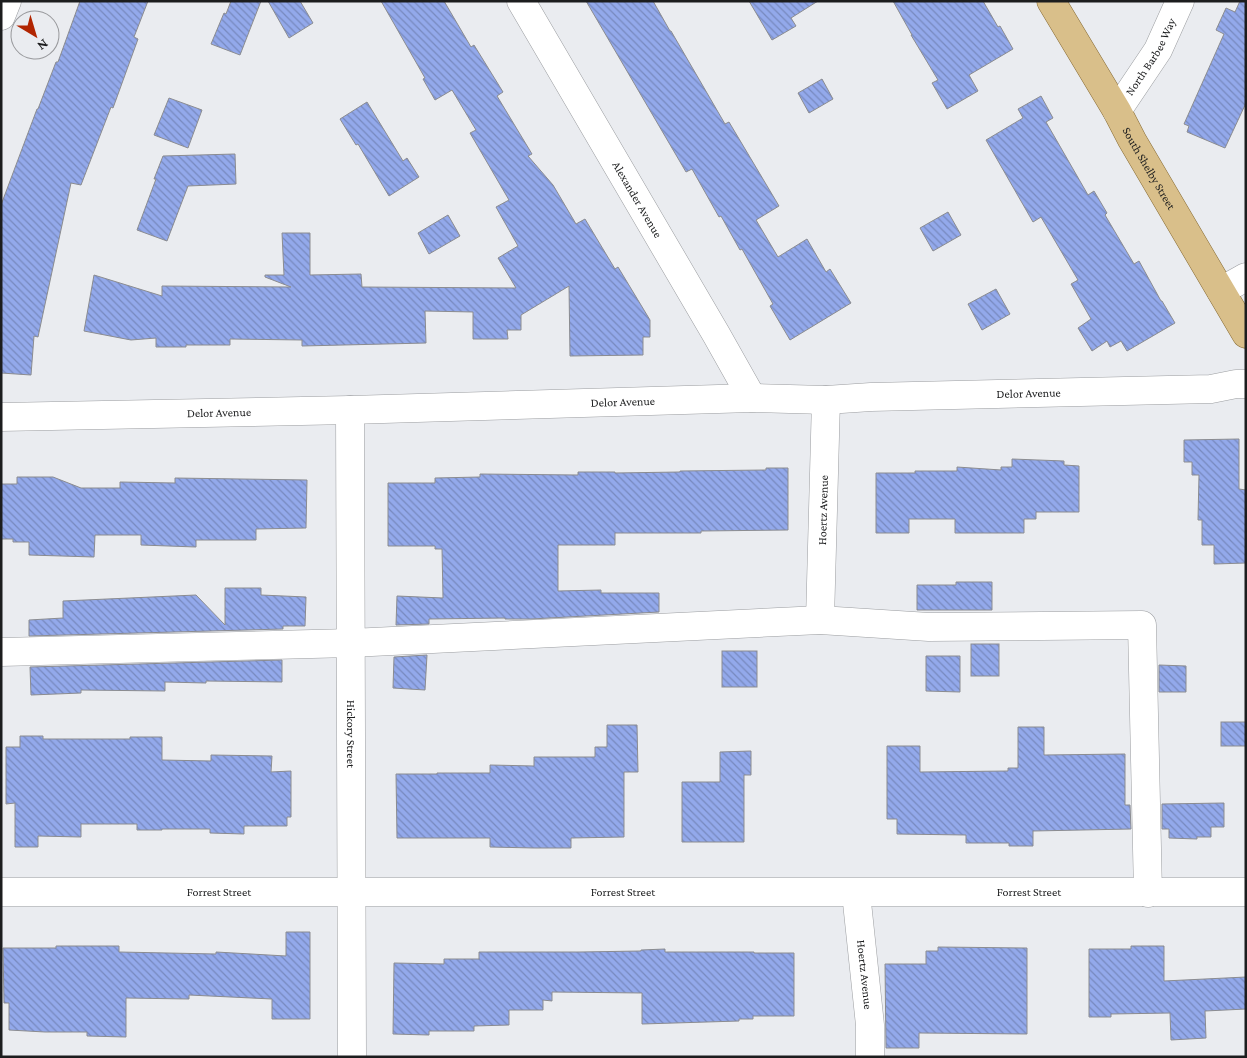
<svg xmlns="http://www.w3.org/2000/svg" width="1247" height="1058" font-family="'Crimson Pro',serif">
	<style>
		.building { fill: url(#building-back-hatch); stroke: #8b8c90 }
		.lines { fill: none; stroke-linecap: round; stroke-linejoin: round }
		.minor-casing { stroke: #9b9da0; stroke-width: 29 }
		.major-casing { stroke: #866a32; stroke-width: 29 }
		.minor { stroke: #fff; stroke-width: 28 }
		.major { stroke: #d9bf8a; stroke-width: 28 }
		.labels { text-anchor: middle; dominant-baseline: central; stroke-width: 4; stroke-linejoin: round; paint-order: stroke }
		.street-label { font-size: 12px; fill: #1c1d1e; stroke: #eaecf0 }
	</style>
	<defs>
		<pattern id="building-back-hatch" width="6" height="6" patternUnits="userSpaceOnUse" patternTransform="scale(1.25)"><rect width="6" height="6" fill="#93a9eb"/><path d="M-1 5l2 2M0 0l6 6M5-1l2 2" fill="none" stroke="#7789be"/></pattern>
	</defs>
	<rect width="100%" height="100%" fill="#eaecf0"/>
	<g class="building">
		<polygon points="80,1 148,1 134,37 138,39 113,108 111,107 81,185 71,183 38,337 34,336 31,375 1,373 1,205 37,109 38,109 56,62 58,62"/>
		<polygon points="231,1 261,1 240,55 211,44 224,13 226,14"/>
		<polygon points="268,1 300,1 313,23 289,38"/>
		<polygon points="381,1 444,1 471,47 474,45 503,92 497,96 532,154 528,156 553,185 576,224 585,219 615,269 618,267 650,320 650,337 643,337 643,355 570,356 569,286 521,315 521,330 507,330 508,339 473,339 473,312 425,311 426,343 302,346 302,340 230,339 230,345 186,345 186,347 156,347 156,338 131,340 84,331 94,275 162,296 162,286 291,287 265,277 265,275 284,275 282,233 310,233 310,275 361,274 362,287 516,288 498,258 518,246 496,207 509,200 470,133 476,130 452,90 435,100 423,79 425,78"/>
		<polygon points="586,1 653,1 670,31 671,31 725,124 729,122 779,206 756,220 778,257 807,239 826,272 830,269 851,303 790,340 770,306 773,304 742,249 740,250 721,216 719,217 692,169 686,172"/>
		<polygon points="749,1 818,1 791,18 796,26 772,40"/>
		<polygon points="893,1 983,1 998,27 1000,26 1013,49 969,75 978,91 947,109 932,83 938,80 911,35 912,35"/>
		<polygon points="1240,1 1246,1 1246,103 1225,148 1187,132 1189,126 1184,124 1224,34 1216,30 1226,8 1235,12"/>
		<polygon points="822,79 833,99 809,113 798,93"/>
		<polygon points="1041,96 1053,118 1046,122 1088,195 1094,191 1107,213 1105,215 1134,264 1139,261 1161,301 1162,301 1175,323 1127,351 1121,341 1110,347 1107,341 1092,351 1078,328 1091,319 1071,284 1078,280 1041,217 1033,222 986,140 1023,118 1018,109"/>
		<polygon points="169,98 202,110 188,148 154,135"/>
		<polygon points="367,102 403,161 407,158 419,177 389,196 358,144 356,145 340,119"/>
		<polygon points="235,154 236,184 188,186 167,241 137,230 156,179 154,179 163,156"/>
		<polygon points="948,212 961,235 933,251 920,228"/>
		<polygon points="448,215 460,236 429,254 418,233"/>
		<polygon points="996,289 1010,314 982,330 968,304"/>
		<polygon points="1239,439 1239,489 1246,490 1246,563 1214,564 1214,545 1202,545 1202,520 1198,520 1199,475 1192,475 1192,462 1184,462 1184,440"/>
		<polygon points="1012,459 1064,461 1064,465 1079,466 1079,512 1036,512 1036,519 1024,519 1024,533 955,533 955,519 909,519 909,533 876,533 876,473 915,473 915,471 957,471 957,467 1001,470 1001,467 1012,467"/>
		<polygon points="766,468 788,468 788,530 701,531 701,533 615,533 615,545 558,545 558,591 601,590 601,593 659,593 659,612 531,619 505,619 505,618 429,619 429,624 396,625 397,596 443,598 442,549 435,549 435,546 388,546 388,483 435,483 435,478 480,477 480,474 578,475 578,472 615,472 615,473 680,472 680,471 766,470"/>
		<polygon points="17,477 53,477 81,488 120,488 120,482 175,483 175,478 307,480 306,528 256,529 256,540 196,540 196,547 141,545 141,535 95,535 94,557 29,555 29,542 13,542 13,539 1,539 1,484 17,484"/>
		<polygon points="956,582 992,582 992,610 917,610 917,585 956,585"/>
		<polygon points="225,588 261,588 261,595 306,597 305,626 283,626 283,629 29,636 29,620 63,618 63,601 196,595 225,625"/>
		<rect x="971" y="644" width="28" height="32"/>
		<rect x="722" y="651" width="35" height="36"/>
		<polygon points="427,655 425,690 393,688 394,657"/>
		<polygon points="926,656 960,656 960,692 926,691"/>
		<polygon points="282,660 282,682 206,681 206,683 165,682 165,691 81,690 81,693 31,695 30,667"/>
		<polygon points="1159,665 1186,666 1186,692 1159,692"/>
		<rect x="1221" y="722" width="25" height="24"/>
		<polygon points="607,725 637,725 638,772 624,772 624,837 571,838 571,848 534,848 490,847 490,838 397,838 396,774 437,774 437,773 490,773 490,765 534,766 534,757 595,757 595,747 607,747"/>
		<polygon points="1018,727 1044,727 1044,755 1125,754 1125,805 1130,805 1131,829 1033,831 1033,846 1009,846 1009,843 966,843 966,835 897,834 897,819 887,819 887,746 920,746 920,772 1008,771 1008,768 1018,768"/>
		<polygon points="20,736 43,736 43,739 130,739 130,737 162,737 162,760 211,761 211,755 272,756 271,772 291,771 291,817 287,817 287,826 244,826 244,834 210,833 210,829 162,829 162,830 137,830 137,824 81,824 81,837 38,836 38,847 15,847 15,803 6,804 6,747 20,747"/>
		<polygon points="751,751 751,775 744,775 744,842 682,842 682,782 720,782 720,752"/>
		<polygon points="1224,803 1224,827 1211,827 1211,837 1197,837 1197,839 1169,838 1169,829 1162,829 1162,804"/>
		<polygon points="286,932 310,932 310,1019 272,1019 272,999 189,995 189,999 126,998 126,1037 87,1036 87,1032 45,1032 9,1030 9,1003 4,1003 3,948 56,948 56,946 119,946 119,952 216,954 216,952 286,956"/>
		<polygon points="1131,946 1164,946 1164,981 1246,977 1246,1009 1205,1011 1206,1038 1171,1040 1170,1013 1111,1014 1111,1017 1089,1017 1089,949 1131,949"/>
		<polygon points="938,947 1027,948 1027,1034 919,1033 919,1048 886,1048 885,964 926,964 926,951 938,951"/>
		<polygon points="665,949 665,952 754,952 754,953 794,953 794,1016 753,1016 753,1019 739,1019 739,1021 642,1024 642,993 552,992 552,1001 543,1000 543,1010 509,1010 509,1025 474,1026 474,1031 429,1031 429,1035 393,1034 394,963 444,964 444,959 479,959 479,952 580,952 641,951 641,950"/>
	</g>
	<g class="lines">
		<g class="minor-casing">
			<g id="minor">
				<path id="s1" d="M521,1l195,333 36,64"/>
				<polyline points="1,16 7,1"/>
				<path id="s2" d="M1117,111l41,-61 22,-49"/>
				<polyline points="1221,291 1246,277"/>
				<path id="s3" d="M350,410l2,647"/>
				<path id="s4" d="M1,417l349,-7 402,-12 74,2 45,-3 340,-8 25,-5h10"/>
				<path id="s5" d="M820,620l6,-220"/>
				<polyline points="1,652 351,643 820,620 929,627 1142,625 1148,893"/>
				<path id="s6" d="M1,892h1245"/>
				<path id="s7" d="M856,893l14,132v32"/>
			</g>
		</g>
		<g class="major-casing">
			<g id="major">
				<path id="s8" d="M1051,1l66,110 15,29 114,194"/>
			</g>
		</g>
		<use href="#minor" class="minor"/>
		<use href="#major" class="major"/>
	</g>
	<g class="labels">
		<g class="street-label">
			<text stroke="none"><textPath href="#s2" startOffset="64">North Barbee Way</textPath></text>
			<text stroke="none"><textPath href="#s8" startOffset="194">South Shelby Street</textPath></text>
			<text stroke="none"><textPath href="#s1" startOffset="230">Alexander Avenue</textPath></text>
			<text stroke="none"><textPath href="#s4" startOffset="1028">Delor Avenue</textPath></text>
			<text stroke="none"><textPath href="#s4" startOffset="622">Delor Avenue</textPath></text>
			<text stroke="none"><textPath href="#s4" startOffset="218">Delor Avenue</textPath></text>
			<text stroke="none"><textPath href="#s5" startOffset="110">Hoertz Avenue</textPath></text>
			<text stroke="none"><textPath href="#s3" startOffset="324">Hickory Street</textPath></text>
			<text stroke="none"><textPath href="#s6" startOffset="218">Forrest Street</textPath></text>
			<text stroke="none"><textPath href="#s6" startOffset="622">Forrest Street</textPath></text>
			<text stroke="none"><textPath href="#s6" startOffset="1028">Forrest Street</textPath></text>
			<text stroke="none"><textPath href="#s7" startOffset="82">Hoertz Avenue</textPath></text>
		</g>
	</g>
	<rect width="1247" height="1058" fill="none" stroke="#1c1d1e" stroke-width="5"/>
	<g transform="translate(35 35) rotate(142)"><circle r="24" fill="#eaecf0" stroke="#98999c"/>
	<path d="M0-4L9 19L0 12L-9 19Z" fill="#b12501"/>
	<text y="-8" font-size="14" font-weight="bold" text-anchor="middle" fill="#1c1d1e">N</text>
	</g>
</svg>
